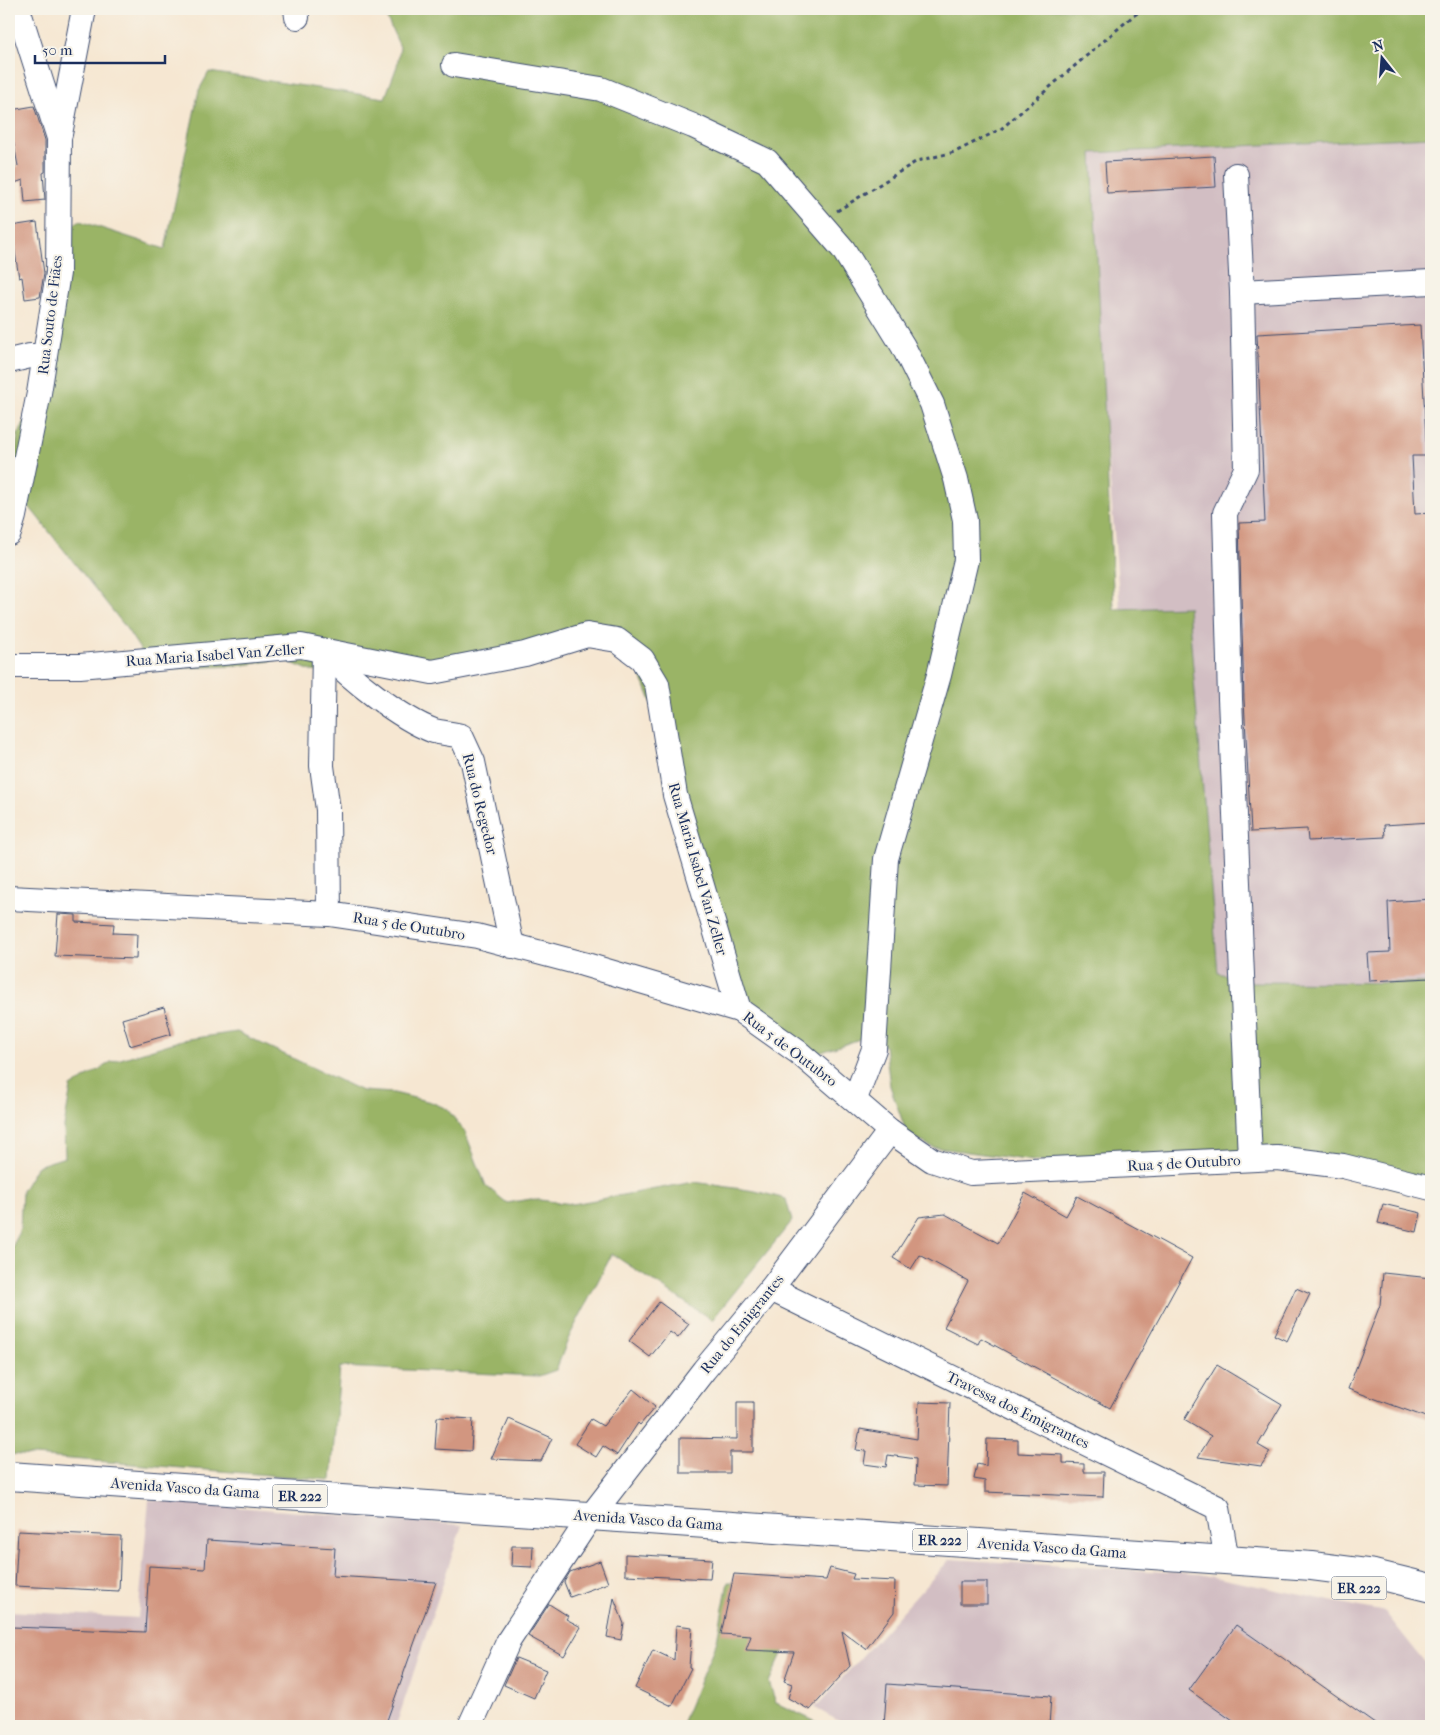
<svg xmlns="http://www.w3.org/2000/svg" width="1440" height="1735" font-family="'IM FELL French Canon',serif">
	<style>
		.industrial { fill: #d2bec3 }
		.forest { fill: #9ab466; stroke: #5a7262 }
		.building { fill: #d29680 }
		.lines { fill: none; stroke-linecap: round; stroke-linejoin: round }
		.minor-casing { stroke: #3c4b6f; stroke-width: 26 }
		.major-casing { stroke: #3c4b6f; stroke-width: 30 }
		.path { stroke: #3c4b6f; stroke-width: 3; stroke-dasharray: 4 4; stroke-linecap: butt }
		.minor { stroke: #fff; stroke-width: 24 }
		.major { stroke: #fff; stroke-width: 28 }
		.labels { text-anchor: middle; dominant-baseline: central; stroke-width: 4; stroke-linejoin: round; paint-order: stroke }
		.shield { fill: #f7f3e8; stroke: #5d6a87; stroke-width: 1 }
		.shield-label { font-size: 14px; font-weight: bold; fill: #1b2f5e }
		.street-label { font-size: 15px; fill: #1b2f5e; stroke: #f7f3e8 }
	</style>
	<rect width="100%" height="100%" fill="#f7f3e8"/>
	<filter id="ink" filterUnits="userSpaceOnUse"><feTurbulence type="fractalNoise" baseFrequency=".02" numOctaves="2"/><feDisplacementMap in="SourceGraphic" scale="10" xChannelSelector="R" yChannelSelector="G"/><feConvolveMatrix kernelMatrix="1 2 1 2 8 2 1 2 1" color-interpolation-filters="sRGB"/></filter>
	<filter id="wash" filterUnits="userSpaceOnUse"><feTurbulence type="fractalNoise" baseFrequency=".0096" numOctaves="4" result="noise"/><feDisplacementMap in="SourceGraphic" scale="20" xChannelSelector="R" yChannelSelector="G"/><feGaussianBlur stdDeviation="1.12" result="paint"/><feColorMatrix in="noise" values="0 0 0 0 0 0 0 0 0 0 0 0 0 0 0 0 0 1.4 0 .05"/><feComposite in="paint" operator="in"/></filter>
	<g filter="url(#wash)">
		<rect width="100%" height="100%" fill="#f6e7d2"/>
		<g class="industrial">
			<polygon points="1431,98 1431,1034 1202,1059 1180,611 1120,608 1093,268 1089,126"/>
			<polygon points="149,1500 462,1525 396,1726 9,1726 9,1611 138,1618"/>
			<polygon points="950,1559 1199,1574 1385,1612 1431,1670 1431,1726 848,1726 815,1708"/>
		</g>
		<g class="forest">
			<polygon points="380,9 1431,9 1431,137 1092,153 1114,609 1188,607 1218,973 1251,982 1431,983 1431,1197 1302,1165 1033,1161 932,1147 907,1134 890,1086 885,1046 866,1037 810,1056 749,998 714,947 662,729 634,658 596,638 448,662 343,674 311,671 282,659 238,666 153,669 124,625 19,494 14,463 18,435 31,408 60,230 80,221 165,249 199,90 209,72 385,98 397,66 400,47 384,12"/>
			<polygon points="237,1032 362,1091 394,1093 431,1102 447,1109 465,1132 486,1186 507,1203 531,1199 573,1204 694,1182 755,1191 786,1199 792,1221 712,1320 612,1254 569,1337 556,1370 539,1376 340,1367 331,1480 9,1454 9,1255 20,1229 22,1191 37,1166 65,1157 64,1127 71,1087 111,1062 182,1040"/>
			<polygon points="728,1582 814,1585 769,1682 776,1703 825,1726 681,1726 717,1640"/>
		</g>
		<g id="blocks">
			<g class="building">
				<polygon points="34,106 45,140 45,172 43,173 45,200 25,202 23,180 9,185 9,169 18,166 10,124 14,124 11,110"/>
				<polygon points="1214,156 1216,187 1107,193 1105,162"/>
				<polygon points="37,222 44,273 40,297 25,299 22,277 19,278 11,226"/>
				<polygon points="1420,325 1427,456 1412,456 1415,514 1431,513 1431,822 1384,825 1385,837 1308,841 1307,829 1251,832 1244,699 1239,523 1265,522 1257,334"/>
				<polygon points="1431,899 1431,978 1369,981 1367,953 1390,952 1388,902"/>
				<polygon points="58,914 76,915 76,922 114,924 113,933 137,934 136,959 55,956"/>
				<polygon points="164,1007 171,1034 130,1046 122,1019"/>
				<polygon points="1025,1193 1066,1216 1077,1196 1192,1258 1110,1408 981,1338 978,1344 944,1327 968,1281 920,1255 911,1269 893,1258 919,1217 945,1214 998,1243"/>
				<polygon points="1383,1204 1421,1213 1417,1232 1378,1223"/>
				<polygon points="1383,1273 1431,1278 1431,1419 1348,1389 1380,1305"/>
				<polygon points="1296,1288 1310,1294 1287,1341 1274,1335"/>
				<polygon points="659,1302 689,1324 678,1338 670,1332 650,1357 629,1341"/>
				<polygon points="1217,1365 1282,1404 1258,1445 1270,1452 1261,1466 1198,1457 1211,1436 1184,1420"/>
				<polygon points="633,1389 655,1407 640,1425 638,1423 617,1455 603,1446 596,1457 575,1444 591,1419 603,1426"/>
				<polygon points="737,1402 753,1402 753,1452 730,1452 730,1473 680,1473 680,1438 737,1439"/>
				<polygon points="919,1402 950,1403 947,1486 915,1485 916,1459 888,1455 886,1467 864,1464 866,1451 856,1450 860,1429 917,1439"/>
				<polygon points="437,1417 473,1419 471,1451 435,1449"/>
				<polygon points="509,1419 552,1438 541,1461 491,1459"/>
				<polygon points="987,1439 1018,1440 1018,1453 1063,1455 1063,1463 1084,1464 1084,1472 1104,1472 1103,1497 985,1492 985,1481 974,1479 977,1464 986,1466"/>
				<polygon points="18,1531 121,1536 119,1591 15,1586"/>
				<polygon points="207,1540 335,1548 333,1576 436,1582 385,1726 9,1726 12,1627 145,1632 149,1566 205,1569"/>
				<polygon points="512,1546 533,1546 532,1567 511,1566"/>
				<polygon points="625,1554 712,1559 710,1579 625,1575"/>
				<polygon points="600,1561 608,1583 570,1597 564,1582 570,1572"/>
				<polygon points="830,1568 854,1574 852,1579 895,1581 894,1612 866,1649 842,1631 850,1666 810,1710 788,1698 792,1684 784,1681 794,1652 746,1650 751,1636 721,1634 734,1574 826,1580"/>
				<rect x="960" y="1582" width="27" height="22"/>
				<polygon points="614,1598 624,1624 621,1640 607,1637"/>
				<polygon points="549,1604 568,1616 566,1619 581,1627 564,1656 528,1636"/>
				<polygon points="676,1625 692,1627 689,1667 691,1668 672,1706 635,1688 653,1650 674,1660"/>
				<polygon points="1236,1625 1379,1726 1240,1726 1189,1690"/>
				<polygon points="516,1658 546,1670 534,1698 504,1685"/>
				<polygon points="887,1684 1051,1696 1049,1726 884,1726"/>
			</g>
		</g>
	</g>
	<g filter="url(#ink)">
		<use href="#blocks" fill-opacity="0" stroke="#3c4b6f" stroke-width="1"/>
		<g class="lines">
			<g class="minor-casing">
				<g id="minor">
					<polyline points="296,9 297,17"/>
					<polyline points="454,65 601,89 693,126 767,161 843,249 903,346 932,404 956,479 965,520 966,560 939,675 886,859 874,1049 855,1099"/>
					<polyline points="60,134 84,9"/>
					<polyline points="1236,175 1242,292 1246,469 1225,513 1230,699 1250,1159"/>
					<polyline points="1242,292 1431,282"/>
					<polyline points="9,361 30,356 45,356"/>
					<polyline points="9,533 14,516 39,393 58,273 59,138 18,9"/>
					<path d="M324,651c26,27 75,67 110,80 9,2 19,3 27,5l12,26 39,184"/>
					<polyline points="324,651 322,766 328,810 329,914"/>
					<polyline points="9,666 80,666 301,646 432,672 525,654 587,635 617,640 642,659 657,684 675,795 739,1010"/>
					<polyline points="9,898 329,914 477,936 583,964 739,1010 798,1052 890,1131 932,1160 971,1173 1277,1158 1343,1166 1431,1188"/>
					<polyline points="771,1289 1218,1508 1227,1561"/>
					<polyline points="470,1726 509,1640 591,1516 704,1370 771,1289 890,1131"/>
				</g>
			</g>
			<g class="major-casing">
				<polyline id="major" points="9,1476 1312,1566 1374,1574 1431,1588"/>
			</g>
			<polyline class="path" points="837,211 917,161 955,152 1001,129 1133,16 1144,9"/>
			<use href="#minor" class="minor"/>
			<use href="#major" class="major"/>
		</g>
	</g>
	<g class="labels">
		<g class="shield">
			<rect x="272.5" y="1484.5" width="55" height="23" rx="4"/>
			<rect x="912.5" y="1528.5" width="55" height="23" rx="4"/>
			<rect x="1331.5" y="1576.5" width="55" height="23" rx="4"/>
		</g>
		<g class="shield-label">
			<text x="300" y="1496">ER 222</text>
			<text x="940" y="1540">ER 222</text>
			<text x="1359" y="1588">ER 222</text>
		</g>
		<g class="street-label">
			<text transform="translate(50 315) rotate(-83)">Rua Souto de Fiães</text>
			<text transform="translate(215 655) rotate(-4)">Rua Maria Isabel Van Zeller</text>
			<text transform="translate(480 804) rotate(76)">Rua do Regedor</text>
			<text transform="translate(698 869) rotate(74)">Rua Maria Isabel Van Zeller</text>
			<text transform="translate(409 926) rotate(9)">Rua 5 de Outubro</text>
			<text transform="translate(790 1049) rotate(37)">Rua 5 de Outubro</text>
			<text transform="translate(1184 1163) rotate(-3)">Rua 5 de Outubro</text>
			<text transform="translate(742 1324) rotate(-51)">Rua do Emigrantes</text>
			<text transform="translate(1018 1410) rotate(26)">Travessa dos Emigrantes</text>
			<text transform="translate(185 1488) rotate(4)">Avenida Vasco da Gama</text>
			<text transform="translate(648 1520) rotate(4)">Avenida Vasco da Gama</text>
			<text transform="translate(1052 1548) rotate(4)">Avenida Vasco da Gama</text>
		</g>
	</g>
	<rect width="1440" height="1735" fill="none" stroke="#f7f3e8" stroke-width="30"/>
	<g transform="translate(1382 58) rotate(343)" stroke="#f7f3e8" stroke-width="4" paint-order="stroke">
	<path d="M0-4L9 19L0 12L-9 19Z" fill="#1b2f5e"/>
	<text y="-8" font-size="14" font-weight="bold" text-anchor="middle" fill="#1b2f5e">N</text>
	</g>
	<path d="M35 55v8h130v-8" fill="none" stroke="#1b2f5e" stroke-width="2.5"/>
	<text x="42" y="55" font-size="15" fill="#1b2f5e" stroke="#f7f3e8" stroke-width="4" paint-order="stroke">50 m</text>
</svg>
